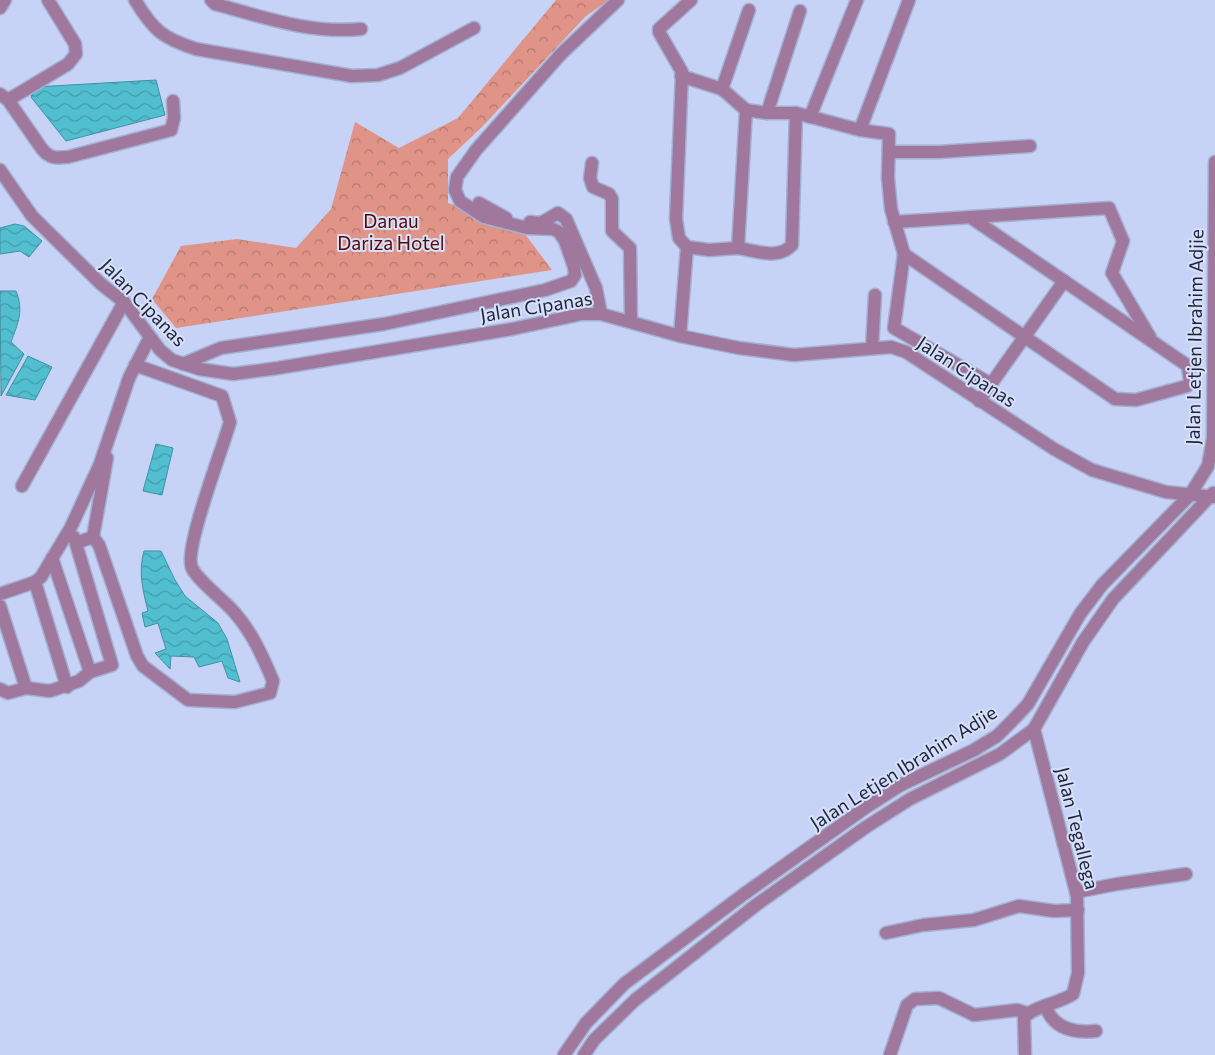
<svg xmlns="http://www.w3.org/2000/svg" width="1215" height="1055" font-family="Commissioner,sans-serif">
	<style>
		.forest { fill: url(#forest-crowns) }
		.water { fill: url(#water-waves); stroke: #4190a3 }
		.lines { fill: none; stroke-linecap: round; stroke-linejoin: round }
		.minor-casing { stroke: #a4b0d0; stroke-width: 15 }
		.minor { stroke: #a0779d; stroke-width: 12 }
		.labels { text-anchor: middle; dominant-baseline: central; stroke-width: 4; stroke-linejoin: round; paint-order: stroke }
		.park-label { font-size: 19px; fill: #540a06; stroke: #d7e0f8 }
		.street-label { font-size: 19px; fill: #1d243a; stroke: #d7e0f8 }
	</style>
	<defs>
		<pattern id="forest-crowns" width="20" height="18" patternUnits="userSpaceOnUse" patternTransform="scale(1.25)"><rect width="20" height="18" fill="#e09387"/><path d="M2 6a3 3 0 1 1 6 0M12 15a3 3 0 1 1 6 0" fill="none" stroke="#b5786f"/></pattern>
		<pattern id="water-waves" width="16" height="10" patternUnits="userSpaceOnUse" patternTransform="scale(1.25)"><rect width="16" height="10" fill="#51bfd0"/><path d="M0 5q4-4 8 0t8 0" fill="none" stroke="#439baa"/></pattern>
	</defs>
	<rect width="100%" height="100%" fill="#c6d3f6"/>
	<polygon class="forest" points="556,0 609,0 586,16 482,127 448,159 448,203 519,226 552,270 176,328 152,299 181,246 237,239 296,248 331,209 355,122 399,148 458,118"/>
	<g class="water">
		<polygon points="156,80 165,115 66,141 31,97 35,87"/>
		<polygon points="15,224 24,226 42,241 29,257 20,251 0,254 0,228"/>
		<path d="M0,291h16c8,20 2,32 -5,51l13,12 -23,42z"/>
		<polygon points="28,356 52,367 35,400 6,395"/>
		<polygon points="156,444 173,448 162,495 143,491"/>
		<path d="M144,551h17l14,29 10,16 33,27 9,16 13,43 -12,-4 -6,-17 -23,6 -5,-10 -23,-1 -1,13 -15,-16 11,-4 -8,-26 -13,4 -3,-14 6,-2c-5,-20 -10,-39 -4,-60z"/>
	</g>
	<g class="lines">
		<g class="minor-casing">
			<g id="minor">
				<path d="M135,0c18,30 27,38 61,49l156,27 26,-1 22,-7 74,-40"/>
				<path d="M211,0l4,4c48,13 95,30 146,25"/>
				<polyline points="0,8 5,0"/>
				<polyline points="681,76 722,89"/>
				<path d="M0,94l8,6 34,49c8,10 15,9 26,8l103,-27 3,-12 -1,-17"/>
				<polyline points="8,100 68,64 76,54 75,44 48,0"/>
				<polyline points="746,110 767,113 800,11"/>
				<polyline points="746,110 722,89 749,10"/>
				<polyline points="767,113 796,113 860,130 889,134 888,178 891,209 904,254 894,328 991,384"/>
				<polyline points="810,117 857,0"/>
				<polyline points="860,130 909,0"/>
				<polyline points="889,152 939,152 1030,146"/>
				<polyline points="592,163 590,178 593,187 609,194 612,199 612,231 630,248 631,321"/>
				<polyline points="0,170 32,216 101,284 124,302 160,350 172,360 199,369 233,374 278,368 512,329 582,314 601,314 680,336 739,348 794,355 891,347 906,352 1054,449 1092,470 1166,492 1215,497"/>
				<polyline points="479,203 506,218"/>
				<polyline points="970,217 1064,281"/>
				<polyline points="530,222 541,223 558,213 566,219 596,288 601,314"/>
				<polyline points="894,222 1109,208 1123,241 1112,273 1150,337"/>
				<polyline points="687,247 709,250 738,248 746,110"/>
				<path d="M738,248c18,3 40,12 54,-3l4,-132"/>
				<polyline points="904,254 1115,399 1136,400 1187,386 1190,383 1188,366 1064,281 979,401"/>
				<polyline points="680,336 687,247 679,238 676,219 682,72 659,32 659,29 691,0"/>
				<polyline points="872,348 875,295"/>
				<polyline points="183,364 221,348 384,324 545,290 571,281 575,275 574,267 565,241 559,232 553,229 527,228 484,217 460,201 455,190 457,177 476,150 561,54 618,0"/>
				<polyline points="22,486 124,302"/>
				<polyline points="93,537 107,458"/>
				<path d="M76,543l17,-6 6,8 38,111 6,10 45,34 47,2 35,-9 3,-12c-10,-24 -21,-49 -39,-69 -10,-12 -36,-31 -42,-44 -9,-18 31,-120 38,-146l-8,-26 -87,-31"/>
				<polyline points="52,558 90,672"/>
				<polyline points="35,582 67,687"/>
				<polyline points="0,594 35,582 41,577 71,527 100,464 129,378 150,337"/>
				<polyline points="0,606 26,688"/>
				<polyline points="0,689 8,693 26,688 50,691 79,681 90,672 112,665 74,537"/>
				<polyline points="1076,892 1117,884 1186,874"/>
				<polyline points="886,933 923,925 974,920 1019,906 1054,911 1078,910"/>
				<path d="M1046,1007c8,23 30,26 50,24"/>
				<polyline points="564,1055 586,1023 624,984 744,894 865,808 901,785 974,750 997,736 1013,720 1028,704 1080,614 1102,585 1190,495 1208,466 1213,438 1215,162"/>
				<polyline points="584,1055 594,1040 635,1000 756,905 866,827 910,799 1000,754 1034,729 1083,642 1113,599 1213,493"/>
				<polyline points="890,1055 907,1005 915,999 939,998 974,1015 1017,1010 1027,1013"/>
				<path d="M1025,1055l-1,-37c9,-12 34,-14 49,-24l5,-21 -1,-77 -43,-167"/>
			</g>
		</g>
		<use href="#minor" class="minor"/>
	</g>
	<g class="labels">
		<g class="park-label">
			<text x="391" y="220">Danau<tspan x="391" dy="22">Dariza Hotel</tspan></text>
		</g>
		<g class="street-label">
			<text transform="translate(144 302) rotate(46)">Jalan Cipanas</text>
			<text transform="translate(536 306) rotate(-9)">Jalan Cipanas</text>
			<text transform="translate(1194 337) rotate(-89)">Jalan Letjen Ibrahim Adjie</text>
			<text transform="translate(967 371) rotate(33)">Jalan Cipanas</text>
			<text transform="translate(903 767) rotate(-32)">Jalan Letjen Ibrahim Adjie</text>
			<text transform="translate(1078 828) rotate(76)">Jalan Tegallega</text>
		</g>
	</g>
</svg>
